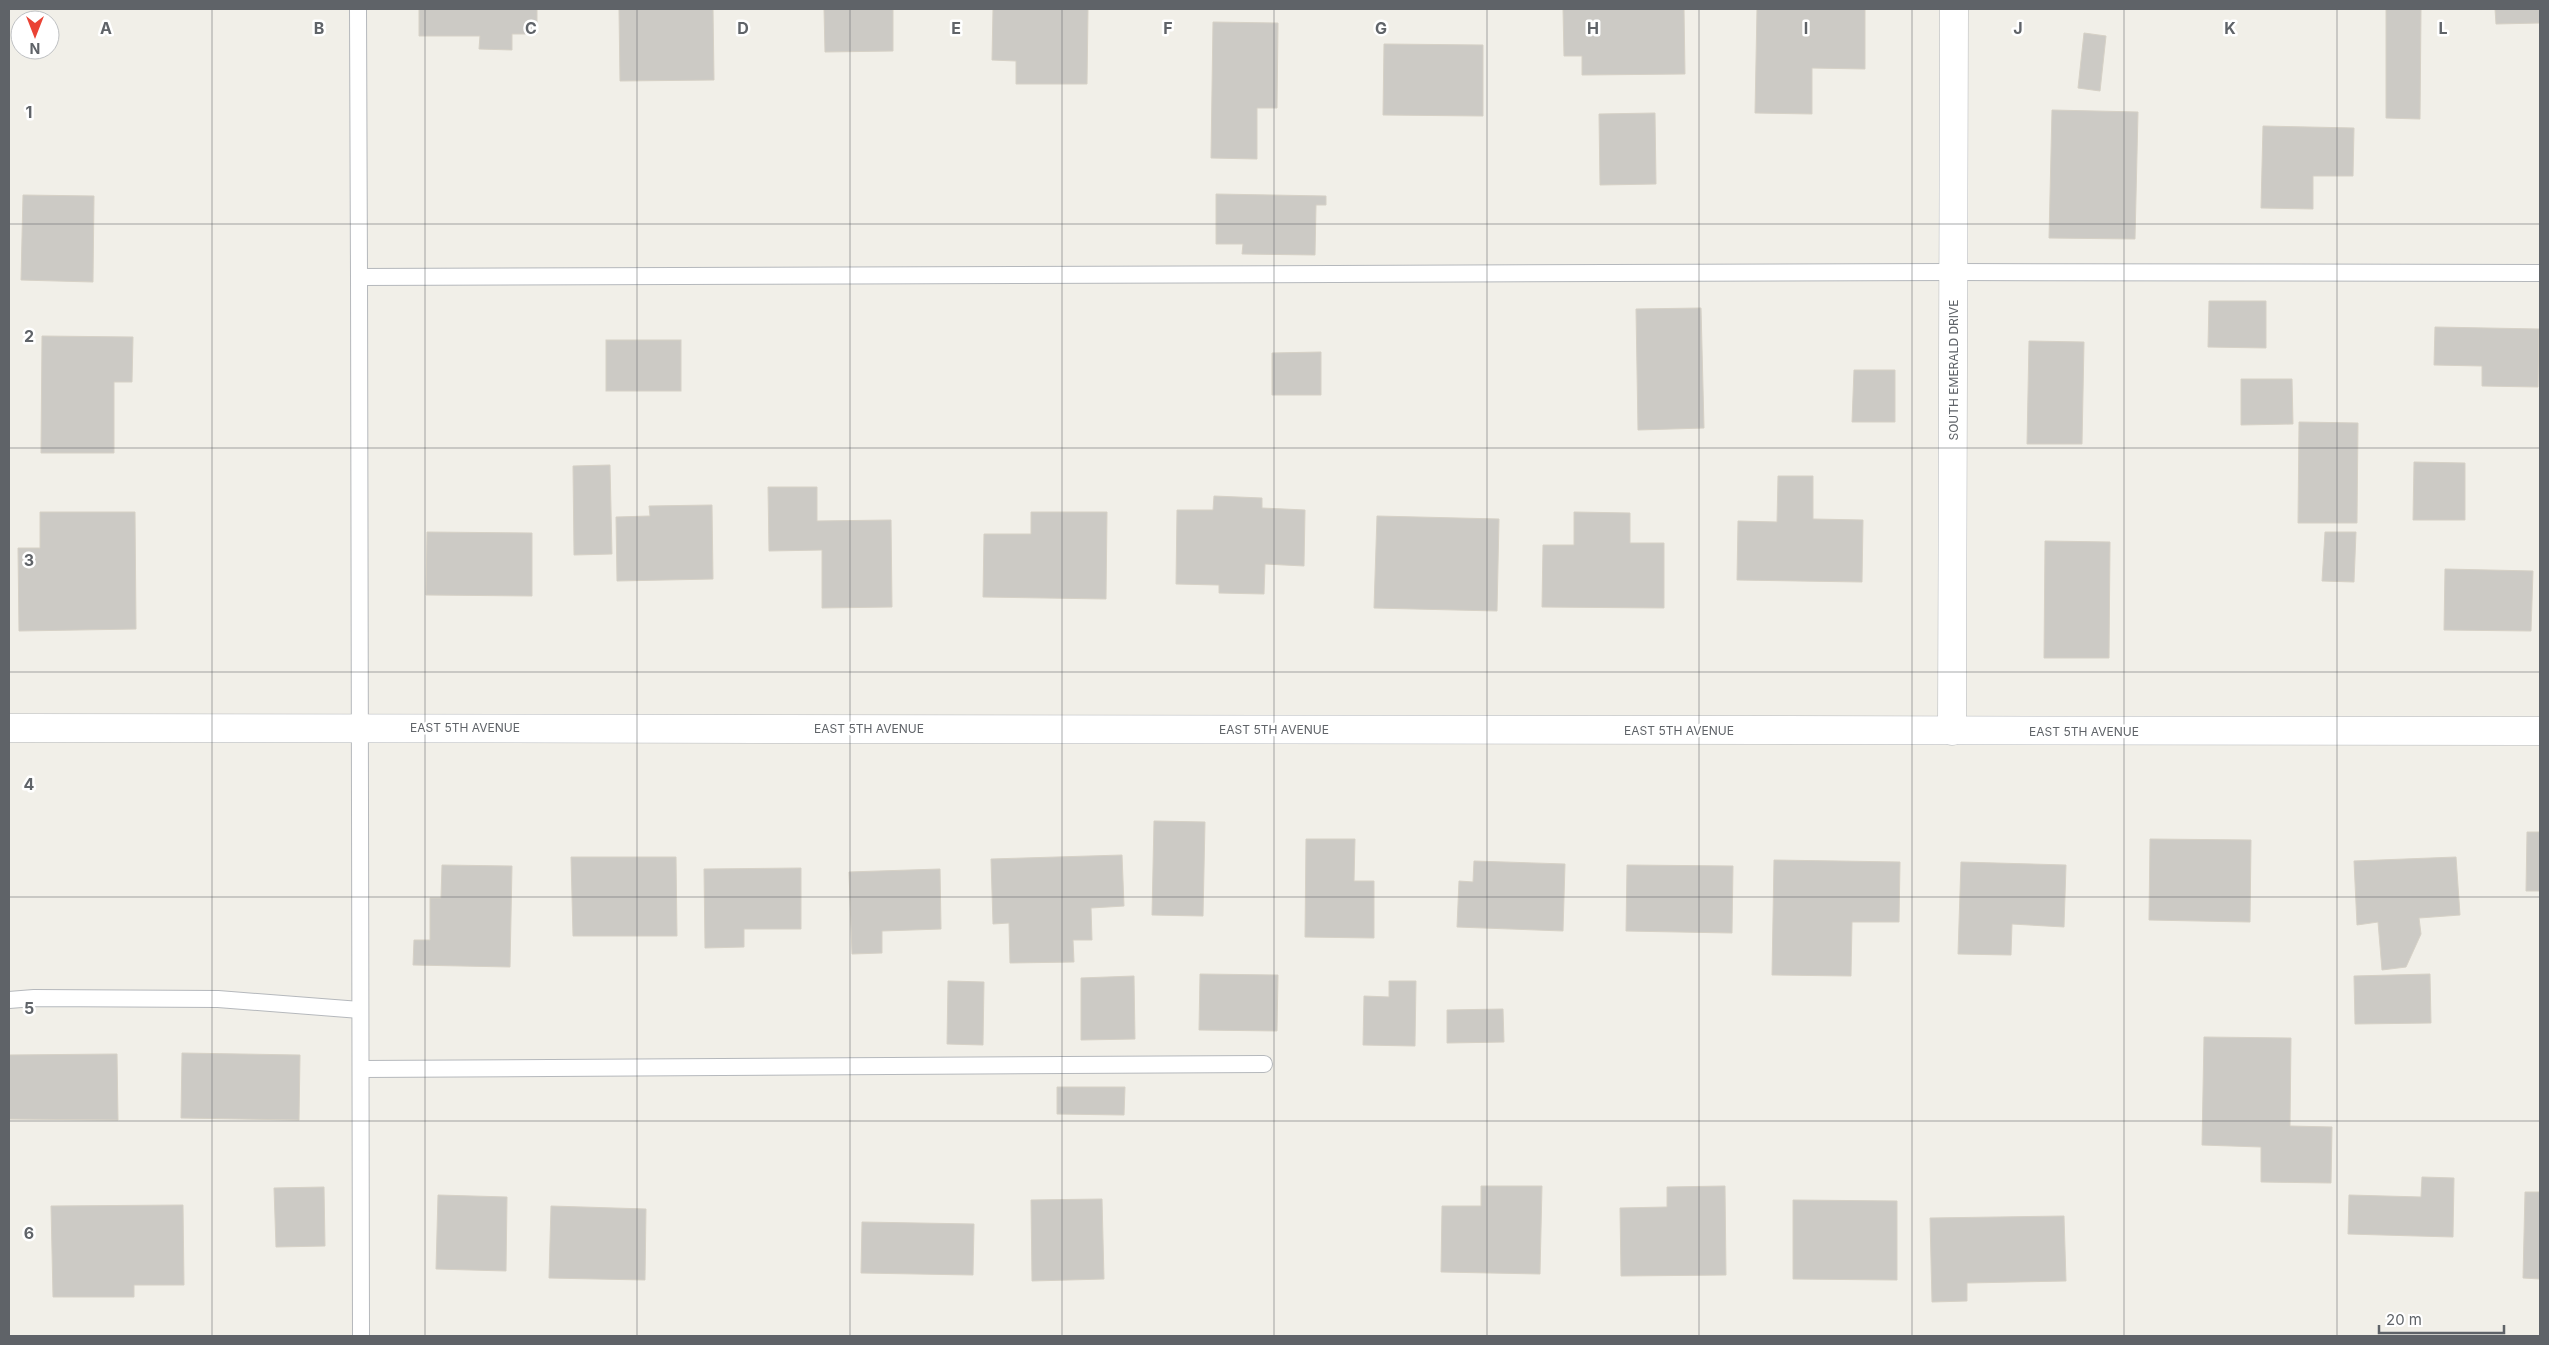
<svg xmlns="http://www.w3.org/2000/svg" width="2549" height="1345" font-family="Inter,sans-serif">
	<style>
		.building { fill: #cccac5; stroke: #d6d1c6 }
		.lines { fill: none; stroke-linecap: round; stroke-linejoin: round }
		.service-casing { stroke: #b5b8bc; stroke-width: 18 }
		.minor-casing { stroke: #b5b8bc; stroke-width: 29 }
		.service { stroke: #fff; stroke-width: 16 }
		.minor { stroke: #fff; stroke-width: 28 }
		.grid { fill: none; stroke: #5f6368; stroke-width: 1; stroke-opacity: 0.55 }
		.labels { text-anchor: middle; dominant-baseline: central; stroke-width: 5; stroke-linejoin: round; paint-order: stroke }
		.street-label { font-size: 12px; fill: #5f6368; stroke: #fff }
		.grid-label { font-size: 16px; text-anchor: middle; font-weight: bold; fill: #5f6368; stroke: #fff; stroke-width: 5; stroke-linejoin: round; paint-order: stroke }
	</style>
	<rect width="100%" height="100%" fill="#f1efe8"/>
	<g class="building">
		<polygon points="419,9 537,9 537,34 512,34 512,50 479,49 480,36 419,36"/>
		<polygon points="619,9 713,9 714,80 620,81"/>
		<polygon points="824,9 893,9 893,51 825,52"/>
		<polygon points="993,9 1088,9 1087,84 1016,84 1016,61 992,60"/>
		<polygon points="1563,9 1684,9 1685,74 1582,75 1582,56 1564,56"/>
		<polygon points="1757,9 1865,9 1865,69 1812,68 1812,114 1755,113"/>
		<polygon points="2386,9 2421,9 2420,119 2386,118"/>
		<polygon points="2495,9 2540,9 2540,23 2496,24"/>
		<polygon points="1213,22 1278,23 1277,108 1257,108 1257,159 1211,158"/>
		<polygon points="2084,33 2106,36 2100,91 2078,88"/>
		<polygon points="1384,44 1483,45 1483,116 1383,115"/>
		<polygon points="2052,110 2138,112 2135,239 2049,238"/>
		<polygon points="1655,113 1656,184 1600,185 1599,114"/>
		<polygon points="2263,126 2354,128 2353,176 2313,176 2313,209 2261,208"/>
		<polygon points="1216,194 1326,196 1326,205 1316,205 1315,255 1242,254 1243,244 1216,244"/>
		<polygon points="23,195 94,196 93,282 21,280"/>
		<polygon points="2209,301 2266,301 2266,348 2208,347"/>
		<polygon points="1701,308 1704,428 1638,430 1636,309"/>
		<polygon points="2435,327 2539,329 2538,387 2482,386 2482,366 2434,365"/>
		<polygon points="42,336 133,337 132,382 114,382 114,453 41,453"/>
		<rect x="606" y="340" width="75" height="51"/>
		<polygon points="2029,341 2084,342 2082,444 2027,444"/>
		<polygon points="1321,352 1321,395 1272,395 1272,353"/>
		<polygon points="1854,370 1895,370 1895,422 1852,422"/>
		<polygon points="2241,379 2292,379 2293,424 2241,425"/>
		<polygon points="2299,422 2358,423 2357,523 2298,523"/>
		<polygon points="2414,462 2465,463 2465,520 2413,520"/>
		<polygon points="610,465 612,554 574,555 573,466"/>
		<polygon points="1778,476 1813,476 1813,519 1863,520 1862,582 1737,580 1738,521 1777,522"/>
		<polygon points="768,487 817,487 817,521 891,520 892,607 822,608 822,550 769,551"/>
		<polygon points="1214,496 1262,498 1262,508 1305,510 1304,566 1265,564 1264,594 1219,593 1219,585 1176,584 1177,510 1213,510"/>
		<polygon points="712,505 713,579 617,581 616,517 650,516 649,506"/>
		<polygon points="40,512 135,512 136,629 19,631 18,548 40,548"/>
		<polygon points="1031,512 1107,512 1106,599 983,597 984,534 1031,534"/>
		<polygon points="1574,512 1630,513 1630,543 1664,543 1664,608 1542,607 1543,545 1574,545"/>
		<polygon points="1377,516 1499,519 1497,611 1374,608"/>
		<polygon points="427,532 532,533 532,596 426,595"/>
		<polygon points="2325,532 2356,532 2354,582 2322,581"/>
		<polygon points="2045,541 2110,542 2109,658 2044,658"/>
		<polygon points="2445,569 2533,571 2531,631 2444,630"/>
		<polygon points="1154,821 1205,822 1203,916 1152,915"/>
		<polygon points="2527,832 2540,832 2540,891 2526,891"/>
		<polygon points="1306,839 1355,839 1354,881 1374,881 1374,938 1305,937"/>
		<polygon points="2150,839 2251,840 2250,922 2149,920"/>
		<polygon points="1122,855 1124,906 1091,908 1092,940 1073,940 1074,962 1010,963 1009,923 993,924 991,859"/>
		<polygon points="571,857 676,857 677,936 573,936"/>
		<polygon points="2456,857 2460,915 2419,918 2421,934 2406,967 2382,970 2378,922 2357,925 2354,861"/>
		<polygon points="1774,860 1900,862 1899,922 1852,922 1851,976 1772,975"/>
		<polygon points="1474,861 1565,864 1563,931 1457,927 1459,881 1473,882"/>
		<polygon points="1961,862 2066,865 2064,927 2012,924 2011,955 1958,954"/>
		<polygon points="442,865 512,866 510,967 413,965 414,940 430,940 430,898 441,898"/>
		<polygon points="1627,865 1733,866 1732,933 1626,931"/>
		<polygon points="801,868 801,929 744,929 744,947 705,948 704,869"/>
		<polygon points="940,869 941,929 882,931 882,953 852,954 849,872"/>
		<polygon points="1200,974 1278,975 1277,1031 1199,1030"/>
		<polygon points="2430,974 2431,1023 2355,1024 2354,976"/>
		<polygon points="1134,976 1135,1039 1081,1040 1081,978"/>
		<polygon points="948,981 984,982 983,1045 947,1044"/>
		<polygon points="1389,981 1416,981 1415,1046 1363,1045 1364,996 1389,997"/>
		<polygon points="1503,1009 1504,1042 1447,1043 1447,1010"/>
		<polygon points="2204,1037 2291,1038 2290,1126 2332,1127 2331,1183 2261,1182 2261,1147 2202,1145"/>
		<polygon points="182,1053 300,1055 299,1120 181,1118"/>
		<polygon points="117,1054 118,1120 9,1119 9,1055"/>
		<polygon points="1057,1087 1125,1087 1124,1115 1057,1114"/>
		<polygon points="2422,1177 2454,1178 2453,1237 2348,1234 2349,1195 2421,1197"/>
		<polygon points="1481,1186 1542,1186 1540,1274 1441,1272 1442,1206 1481,1206"/>
		<polygon points="1725,1186 1726,1275 1621,1276 1620,1208 1667,1207 1667,1187"/>
		<polygon points="324,1187 325,1246 276,1247 274,1188"/>
		<polygon points="2525,1192 2540,1192 2540,1279 2523,1278"/>
		<polygon points="438,1195 507,1197 506,1271 436,1269"/>
		<polygon points="1102,1199 1104,1279 1032,1281 1031,1200"/>
		<polygon points="1793,1200 1897,1201 1897,1280 1793,1279"/>
		<polygon points="183,1205 184,1285 134,1285 134,1297 53,1297 51,1206"/>
		<polygon points="551,1206 646,1209 645,1280 549,1278"/>
		<polygon points="2064,1216 2066,1281 1967,1283 1967,1301 1932,1302 1930,1218"/>
		<polygon points="862,1222 974,1224 973,1275 861,1273"/>
	</g>
	<g class="lines">
		<g class="service-casing">
			<g id="service">
				<polyline points="358,9 359,277"/>
				<polyline points="9,1000 34,998 218,999 360,1010"/>
				<polyline points="361,1069 1264,1064"/>
				<polyline points="361,1336 359,277 1954,272 2540,273"/>
			</g>
		</g>
		<g class="minor-casing">
			<g id="minor">
				<polyline points="9,728 2540,731"/>
				<polyline points="1952,731 1954,9"/>
			</g>
		</g>
		<use href="#service" class="service"/>
		<use href="#minor" class="minor"/>
	</g>
	<path class="grid" d="M212,9v1327M425,9v1327M637,9v1327M850,9v1327M1062,9v1327M1274,9v1327M1487,9v1327M1699,9v1327M1912,9v1327M2124,9v1327M2337,9v1327M9,224h2531M9,448h2531M9,672h2531M9,897h2531M9,1121h2531"/>
	<g class="labels">
		<g class="street-label">
			<text transform="translate(1953 370) rotate(-90)">SOUTH EMERALD DRIVE</text>
			<text x="465" y="727">EAST 5TH AVENUE</text>
			<text x="869" y="728">EAST 5TH AVENUE</text>
			<text x="1274" y="729">EAST 5TH AVENUE</text>
			<text x="1679" y="730">EAST 5TH AVENUE</text>
			<text x="2084" y="731">EAST 5TH AVENUE</text>
		</g>
	</g>
	<g class="grid-label">
		<text x="106" y="34">A</text>
		<text x="319" y="34">B</text>
		<text x="531" y="34">C</text>
		<text x="743" y="34">D</text>
		<text x="956" y="34">E</text>
		<text x="1168" y="34">F</text>
		<text x="1381" y="34">G</text>
		<text x="1593" y="34">H</text>
		<text x="1806" y="34">I</text>
		<text x="2018" y="34">J</text>
		<text x="2230" y="34">K</text>
		<text x="2443" y="34">L</text>
		<text x="29" y="118">1</text>
		<text x="29" y="342">2</text>
		<text x="29" y="566">3</text>
		<text x="29" y="790">4</text>
		<text x="29" y="1014">5</text>
		<text x="29" y="1239">6</text>
	</g>
	<rect width="2549" height="1345" fill="none" stroke="#5f6368" stroke-width="20"/>
	<g transform="translate(35 35) rotate(180)"><circle r="24" fill="#ffffff" stroke="#bfc1c3"/>
	<path d="M0-4L9 19L0 12L-9 19Z" fill="#ea4335"/>
	<text y="-8" font-size="14" font-weight="bold" text-anchor="middle" fill="#5f6368">N</text>
	</g>
	<path d="M2379 1325v8h125v-8" fill="none" stroke="#5f6368" stroke-width="2.5"/>
	<text x="2386" y="1325" font-size="15" fill="#5f6368" stroke="#ffffff" stroke-width="4" paint-order="stroke">20 m</text>
</svg>
